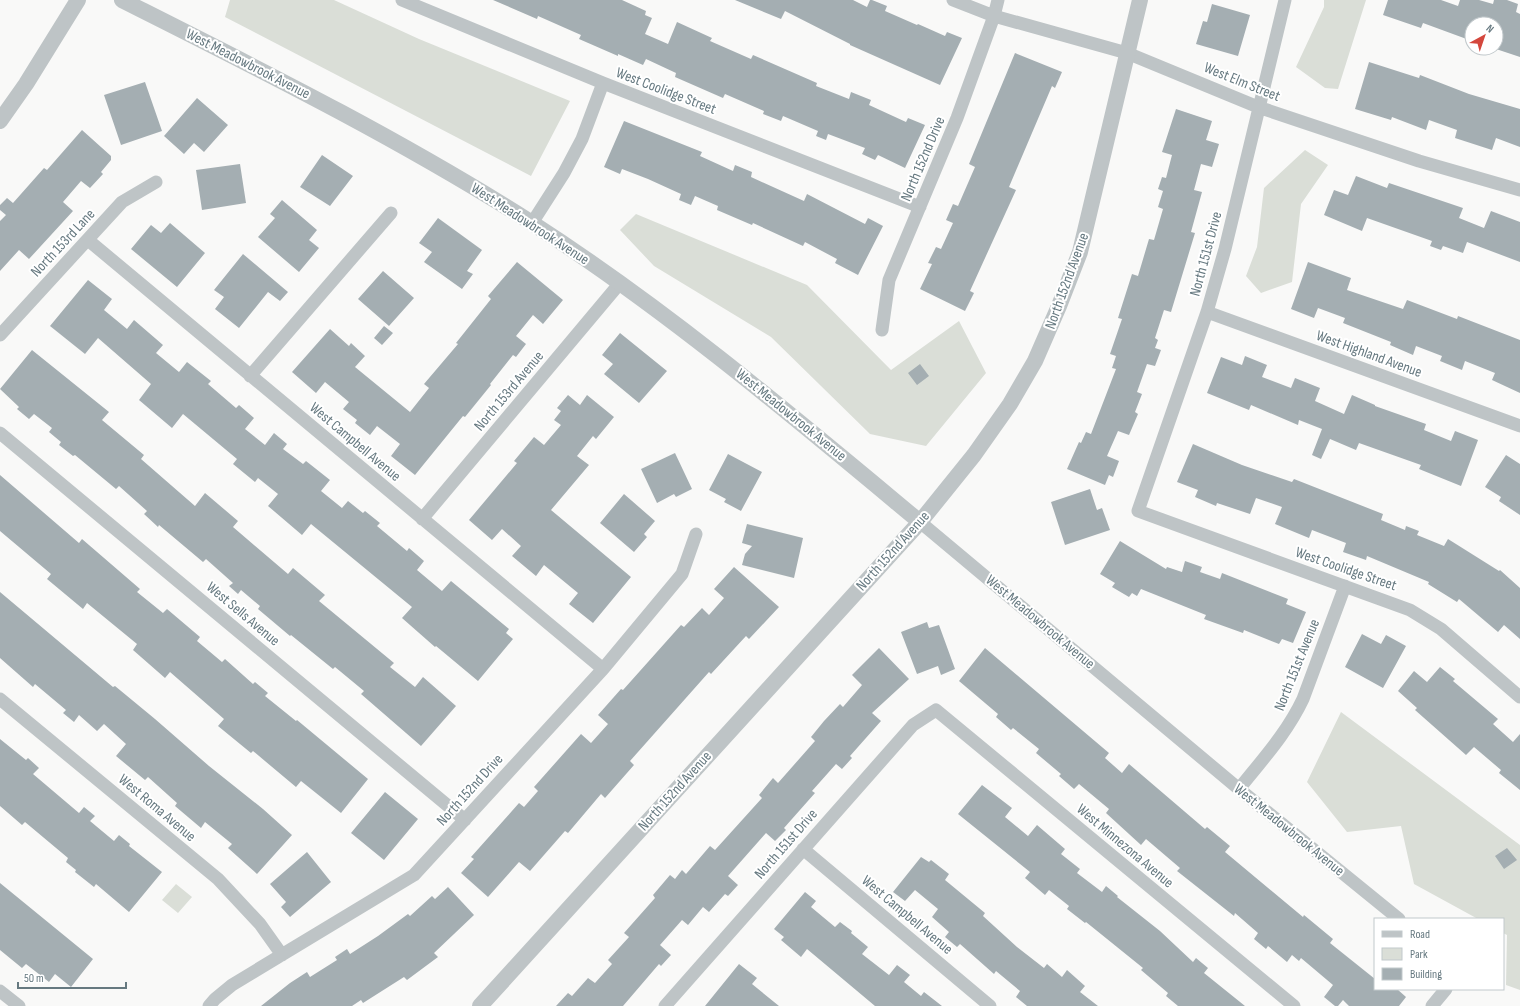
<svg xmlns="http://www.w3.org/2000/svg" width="1520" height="1006" viewBox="0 0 1520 1006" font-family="'Sofia Sans Condensed',sans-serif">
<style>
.green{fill:#daded7}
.building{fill:#a4aeb2}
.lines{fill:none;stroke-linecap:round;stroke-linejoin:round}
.minor{stroke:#bec4c6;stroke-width:13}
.tertiary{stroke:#bec4c6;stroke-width:16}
.labels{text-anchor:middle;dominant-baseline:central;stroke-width:4;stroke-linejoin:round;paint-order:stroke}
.street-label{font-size:15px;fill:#667980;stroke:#fff}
</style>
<rect width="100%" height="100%" fill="#f9f9f8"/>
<path class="green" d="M230 0H334L419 39 570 101 531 176 225 17Z
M1324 0H1366L1338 89 1325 88 1296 67 1324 7Z
M1305 150 1328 165 1301 204 1292 282 1261 293 1246 276 1257 247 1264 188Z
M636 214 807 285 891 370 959 321 986 373 926 446 870 434 771 337 654 266 620 230Z
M1341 712 1520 845V990L1506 985 1507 935 1503 933V919H1478L1414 884 1401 826 1347 832 1307 782Z
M176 884 192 897 178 913 162 900Z"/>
<path class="building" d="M493 0H622L646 11 645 15 652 18 645 34 668 44 677 22 712 38 710 41 751 59 753 55 817 83 816 86 849 99 851 92 871 100 869 105 906 122 908 118 925 125 905 168 878 155 875 160 862 154 865 148 828 134 826 140 816 136 818 131 783 116 781 121 763 114 764 111 725 94 723 98 675 77 676 73 646 59 643 65 618 54V56L579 39 581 35 538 16 537 19Z
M735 0H853L867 7 870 0H872L887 6 885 11 917 25 918 24 945 36 947 32 962 38 940 85 850 45V44L785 11 781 19Z
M1388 0H1441L1458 6 1460 0H1479L1493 4 1494 0H1507L1518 4 1516 12 1520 14V57L1496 49V24H1472V41L1423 23 1421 28 1383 15Z
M1212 4 1250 15 1238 56 1196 44 1203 21 1207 22Z
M1015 53 1062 72 1055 88 1052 86 1009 187 1016 190 970 291 974 293 965 311 920 289 932 264 928 263 936 247 941 249 953 223 946 220 953 204 958 206 975 167 969 164Z
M1369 62 1419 78 1420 75 1469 94 1520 109V147L1496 138 1492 150 1455 138 1457 130 1429 120 1426 130 1392 117 1391 120 1355 109Z
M145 82 162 131 121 145 104 95Z
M197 98 228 125 204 152 194 143 184 154 164 136Z
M1176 109 1212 121 1206 140 1219 144 1212 167 1201 164 1194 190 1202 192 1191 232 1195 233 1171 312 1164 310 1155 338 1158 340 1155 348 1161 350 1155 366 1147 364 1137 392 1142 394 1135 412 1138 414 1129 435 1118 431 1107 456 1119 461 1113 477 1109 475 1105 485 1067 469 1079 442 1081 443 1086 432 1091 434 1116 369 1112 368 1116 356 1110 354 1122 319 1118 318 1132 274 1138 276 1149 239 1154 240 1163 209 1158 207 1163 191 1158 189 1162 177 1166 178 1172 155 1162 152Z
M624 121 702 152 700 156 733 171 735 165 752 172 751 177 804 201 807 194 865 224 868 218 883 226 858 275 835 263 837 259 805 242 803 246 753 223 752 225 717 210 718 206 695 196 691 205 679 200 681 194 648 179 622 169 620 174 604 167Z
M82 130 111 156V160L101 172 103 174 90 188 81 181 63 202 73 211 29 259 19 250 0 271V221L6 215 0 210V205L7 198 13 203 44 168 47 170Z
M322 155 353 176 330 206 300 187Z
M240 164 246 203 202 210 196 170Z
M1356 176 1387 188 1389 183 1463 208 1459 218 1484 228 1491 211 1520 222V262L1467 242 1463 253 1443 246 1441 250 1430 246 1432 241 1367 218 1362 231 1324 215 1334 190 1348 195Z
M282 200 317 230 309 240 319 248 299 272 258 237 275 218 270 214Z
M438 218 482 250 467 271 473 274 462 289 424 262 432 252 419 243Z
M170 223 205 253 177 287 131 249 151 225 161 233Z
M243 254 288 292 280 301 268 292 239 328 215 309 224 297 214 290Z
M517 262 563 300 543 324 533 315 516 336 526 344 516 357 513 355 490 384 491 385 465 417 463 416 415 475 391 456 400 444 377 426 370 435 355 423 357 420 343 409 349 402 325 382 316 393 292 372 330 329 349 346 351 343 365 356 355 367 410 412 429 388 424 384 458 344 456 343 491 299 488 296Z
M1308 262 1351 278 1347 290 1403 309 1407 300 1457 319 1458 316 1520 340V393L1492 380 1495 373 1465 361 1462 370 1440 361 1442 356 1416 346 1413 355 1390 345 1391 342 1343 323 1345 318 1318 308 1314 318 1291 309Z
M383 271 414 298 389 326 358 299Z
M88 280 112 299 104 310 127 329 134 320 163 345 156 353 179 372 187 362 211 381 208 384 236 408 239 405 254 418 245 429 265 445 274 433 287 444 283 449 303 464 306 461 330 480 321 491 342 508 348 501 363 513 365 511 380 523 377 526 407 551 409 548 424 561 417 570 442 591 451 581 509 629 506 633 513 639 478 681 436 646 435 647 402 618 412 607 311 524 302 535 268 506 278 494 258 478 255 482 233 464 237 459 183 414 172 428 139 400 151 384 98 338 85 354 50 326Z
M384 326 393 333 382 345 374 338Z
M620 333 667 371 639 403 604 374 613 364 602 355Z
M32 350 109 412 102 420 144 455 141 459 195 506 205 493 238 521 233 527 288 574 293 568 325 595 319 601 394 663 390 667 415 687 423 677 456 706 421 746 361 694 364 691 335 667 333 669 291 635 290 636 258 609 260 606 241 590 238 594 229 586 233 583 206 559 203 562 159 525 158 527 144 514 147 511 119 486 116 489 75 455 73 456 59 445 61 442 49 432 52 428 34 414 29 419 17 409 19 407 0 389Z
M1245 356 1267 365 1262 377 1291 388 1295 378 1320 388 1315 401 1344 414 1352 395 1375 405V406L1426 424 1424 430 1451 441 1455 431 1478 440 1461 486 1419 469 1421 465 1359 443 1356 450 1330 439 1321 459 1312 455 1322 429 1299 420 1298 425 1251 405 1249 410 1207 393 1221 357 1242 365Z
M920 364 929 376 917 385 908 373Z
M568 395 580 405 587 395 614 417 596 439 593 436 577 456 589 465 551 510 631 577 593 623 569 604 578 593 544 565 536 576 512 556 521 546 502 529 492 540 469 520 517 463 514 461 534 437 544 445 561 425 554 420 561 411 557 408Z
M1193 444 1242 465 1292 482 1294 479 1383 514 1381 520 1405 530 1406 526 1419 531 1417 535 1444 546 1448 539 1499 571 1500 570 1520 588V639L1504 625 1498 632 1459 599 1457 602 1428 584 1429 582 1367 556 1366 560 1343 552 1346 543 1312 530 1309 538 1275 524 1282 507 1256 498 1250 514 1217 503 1216 506 1195 497 1198 490 1177 482Z
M675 453 692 489 676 497 674 494 657 503 641 469Z
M728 454 762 472 741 511 724 502 726 499 709 490Z
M1506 455 1520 464V515L1499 501 1501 497 1485 487Z
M0 475 79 543 82 539 140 589 137 592 163 613 167 609 200 637 197 641 222 662 225 659 253 684 255 682 268 693 265 696 296 721 297 720 368 779 341 813 301 781 296 787 253 751 251 753 218 726 224 719 170 672 165 678 133 650 137 644 87 603 83 609 47 579 51 574 0 531Z
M1090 489 1097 510 1102 508 1110 530 1065 545 1051 502Z
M624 494 655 521 644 534 647 537 634 552 600 523Z
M747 524 803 538 794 578 742 565 745 554 752 546 742 543Z
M1120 541 1166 569 1167 567 1182 572 1185 561 1202 567 1200 572 1220 579 1222 573 1288 599 1286 604 1306 612 1293 643 1282 639 1279 644 1244 630 1243 633 1204 619 1206 615 1141 589 1137 596 1132 593 1129 597 1112 587 1115 583 1100 574Z
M734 567 779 607 749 639 746 636 711 674 709 672 630 761 634 765 605 798 601 794 568 833 565 831 530 871 519 862 488 897 461 873 474 859 471 857 519 803 524 807 538 791 534 787 581 734 591 743 608 724 598 715 621 689 623 690 681 625 684 627 702 608 709 615 724 598 714 589Z
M0 592 113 687 115 686 155 719 209 766 263 809 292 835 257 874 228 848 232 844 205 822 201 828 175 806 177 803 148 777 145 780 116 756 126 744 104 724 97 731 79 715 74 722 63 713 66 710 35 684 33 687 0 658Z
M927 622 929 628 939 625 955 669 941 675 938 666 917 674 901 632Z
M1362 634 1381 644 1386 635 1406 646 1383 688 1345 667Z
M879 648 909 679 872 713 881 721 850 756 852 758 842 769 836 764 812 791 815 793 784 828 786 830 775 841 766 833 728 876 738 885 728 896 725 894 709 912 703 907 688 925 682 920 660 945 671 955 661 966 659 964 623 1006H556L568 993 572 996 588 978 595 983 612 964 608 960 629 937 624 933 655 898 653 895 670 875 675 879 682 870 686 874 710 846 715 850 762 798 759 795 773 778 778 783 815 741 811 737 824 721 840 704 843 707 862 685 852 675Z
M985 648 1109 753 1105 758 1122 773 1129 764 1205 829 1207 827 1230 846 1225 852 1303 917 1304 915 1333 939 1330 943 1375 979V989H1397L1406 997 1399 1006H1349L1343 1000 1338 1006H1335L1324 997 1333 985 1301 958 1299 961 1292 955 1287 962 1268 946 1266 949 1254 939 1258 933 1235 913 1234 916 1177 871 1180 868 1146 839 1141 845 1106 813 1109 809 1079 784 1074 789 1059 776 1061 774 1036 753 1039 749 1013 728 1011 730 996 717 998 714 959 681Z
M1440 667 1455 679 1453 681 1498 719 1493 724 1513 742 1520 734V790L1499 773 1501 770 1474 747 1466 755 1415 710 1417 708 1398 691 1414 671 1427 682Z
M0 739 26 760 28 758 39 768 33 774 79 813 84 807 95 816 90 821 114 841 119 835 130 844 129 846 162 872 129 912 96 884 94 887 75 872 76 870 66 862 68 858 25 822 22 825 0 806Z
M982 785 1012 808 1005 817 1028 836 1037 825 1065 849 1061 854 1080 869 1077 873 1102 892 1106 886 1118 896 1117 897 1160 931 1193 962 1196 958 1208 968 1204 973 1245 1006H1178L1166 996 1168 993 1141 970 1143 968 1086 922 1085 923 1067 909 1069 906 1049 890 1045 895 1025 878 1030 872 958 814Z
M385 792 418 819 384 860 351 833Z
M1507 848 1517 860 1504 869 1495 856Z
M307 852 331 882 290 917 281 907 286 902 270 884Z
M921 857 929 862 931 860 949 874 945 880 985 913 983 916 1017 947 1044 968 1047 964 1062 977 1067 970 1085 986 1080 992 1098 1006H1027L1016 997 1020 991 996 971 994 974 960 944 957 947 945 937 949 932 932 917 938 909 915 890 905 901 893 892Z
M0 883 93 959 71 987 55 974 49 982 26 964 22 968 0 950Z
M448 887 474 915 434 953 438 957 407 980 404 977 363 1003 361 1000 352 1006H261L290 983 307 972 310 977 337 960 335 957 347 949 350 954 378 936 408 914 410 916 432 896 435 899Z
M805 892 816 901 811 907 835 927 840 922 852 931 851 933 868 947 862 954 889 975 897 965 910 975 904 982 921 996 924 992 942 1006H875L807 949 801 957 781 940 784 937 774 929Z
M739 964 757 978 752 984 779 1006H705Z"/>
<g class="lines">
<path class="minor" d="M402 0 603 83 920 207
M953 0 994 16 1127 53 1258 107 1419 161 1520 190
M1285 0 1225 249 1207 312 1138 511 1410 610 1441 629 1520 697
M532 223 564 173 582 139 603 83
M88 240 603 669
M1207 312 1520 426
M882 330 889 280 957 118 994 16 998 0
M0 335 122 202 156 182
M250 376 391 213
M0 433 465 820
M422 519 620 283
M920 522 1239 789 1399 919
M0 699 218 879 260 924 282 955
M1239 789C1262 760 1287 733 1303 699L1345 586
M803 849 990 1006
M0 991 19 1006
M209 1006 215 999 232 985 414 875 603 669 682 574 696 534
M665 1006 913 725 936 710 1294 1006
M1432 1006 1446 989"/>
<path class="tertiary" d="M122 0C261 70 400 139 532 223 670 312 795 418 920 522
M0 121 26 84 78 0
M480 1006 920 522 974 455 1010 404 1035 361 1059 306 1080 252 1140 0"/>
</g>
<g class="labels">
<g class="street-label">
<text transform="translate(248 64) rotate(27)">West Meadowbrook Avenue</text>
<text transform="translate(1242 82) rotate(22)">West Elm Street</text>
<text transform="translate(666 91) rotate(21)">West Coolidge Street</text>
<text transform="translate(923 159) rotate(-67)">North 152nd Drive</text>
<text transform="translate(530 224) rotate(33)">West Meadowbrook Avenue</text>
<text transform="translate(63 243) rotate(-47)">North 153rd Lane</text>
<text transform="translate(1206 254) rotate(-75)">North 151st Drive</text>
<text transform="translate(1067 281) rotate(-70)">North 152nd Avenue</text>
<text transform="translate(1369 354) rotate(20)">West Highland Avenue</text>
<text transform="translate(509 391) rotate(-50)">North 153rd Avenue</text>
<text transform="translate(791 415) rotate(39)">West Meadowbrook Avenue</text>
<text transform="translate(355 442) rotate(40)">West Campbell Avenue</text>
<text transform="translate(893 551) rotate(-48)">North 152nd Avenue</text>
<text transform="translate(1346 569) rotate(19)">West Coolidge Street</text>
<text transform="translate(243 614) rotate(40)">West Sells Avenue</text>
<text transform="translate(1040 622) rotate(40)">West Meadowbrook Avenue</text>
<text transform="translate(1297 665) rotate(-68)">North 151st Avenue</text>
<text transform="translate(470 790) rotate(-48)">North 152nd Drive</text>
<text transform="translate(675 791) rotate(-48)">North 152nd Avenue</text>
<text transform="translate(157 808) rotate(40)">West Roma Avenue</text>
<text transform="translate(1289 830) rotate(39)">West Meadowbrook Avenue</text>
<text transform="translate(786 844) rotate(-49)">North 151st Drive</text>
<text transform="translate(1125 846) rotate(40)">West Minnezona Avenue</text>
<text transform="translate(907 915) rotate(40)">West Campbell Avenue</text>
</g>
</g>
<rect x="1374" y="918" width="130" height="72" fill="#ffffff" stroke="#c2c9cc"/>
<rect x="1382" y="931" width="20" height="6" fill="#bec4c6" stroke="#c2c9cc"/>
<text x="1410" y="938" font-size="12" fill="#667980">Road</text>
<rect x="1382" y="948" width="20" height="12" fill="#daded7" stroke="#c2c9cc"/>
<text x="1410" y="958" font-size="12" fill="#667980">Park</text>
<rect x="1382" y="968" width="20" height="12" fill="#a4aeb2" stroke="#c2c9cc"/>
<text x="1410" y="978" font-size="12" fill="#667980">Building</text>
<g transform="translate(1484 36) rotate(40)"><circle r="19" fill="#ffffff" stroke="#c2c9cc"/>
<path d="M0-3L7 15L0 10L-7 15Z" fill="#d4473d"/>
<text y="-6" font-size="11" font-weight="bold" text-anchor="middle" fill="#667980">N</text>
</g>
<path d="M18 982v6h108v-6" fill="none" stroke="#667980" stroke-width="2"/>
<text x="24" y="982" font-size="12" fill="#667980" stroke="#ffffff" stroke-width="3" paint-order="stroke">50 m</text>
</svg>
